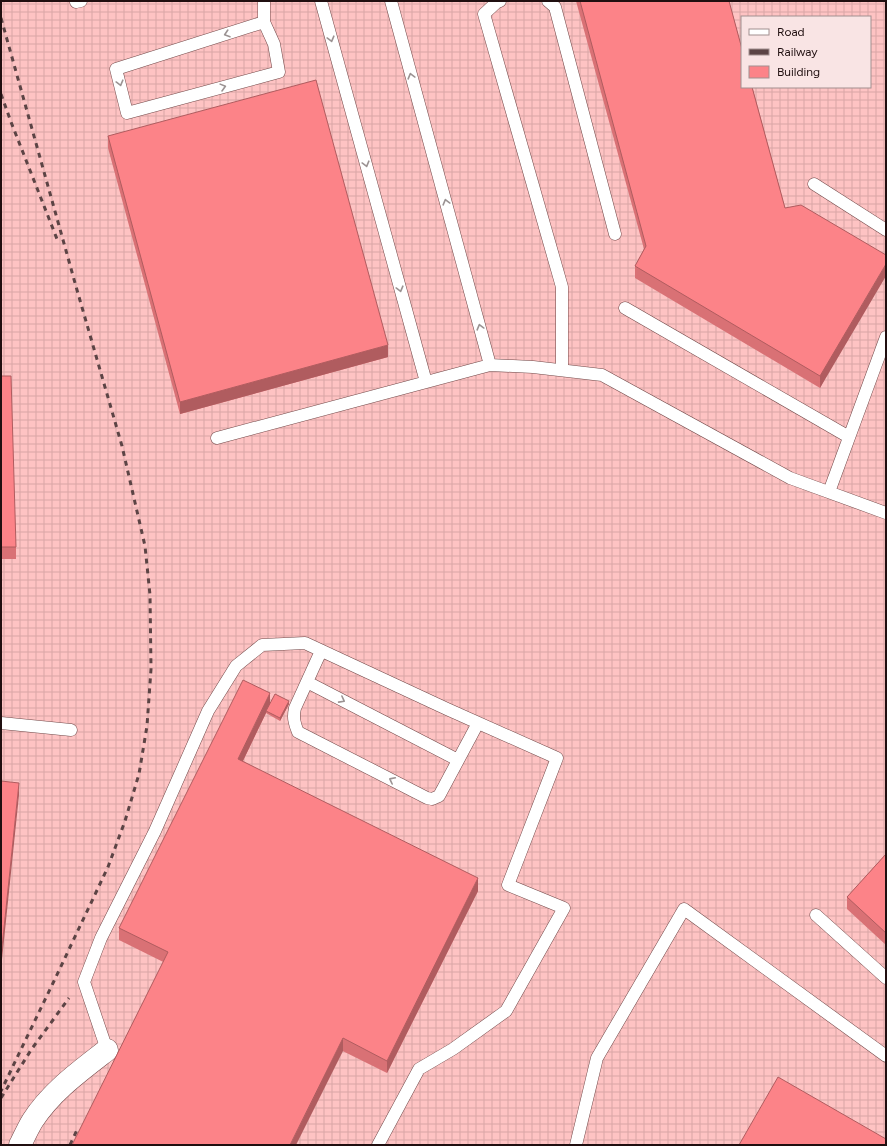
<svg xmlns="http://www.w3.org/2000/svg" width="887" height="1146" viewBox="0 0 887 1146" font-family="Figtree,sans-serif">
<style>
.industrial{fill:url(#industrial-grid);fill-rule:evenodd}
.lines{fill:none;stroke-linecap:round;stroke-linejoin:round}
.service-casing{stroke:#724949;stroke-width:13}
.minor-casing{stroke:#724949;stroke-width:23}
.service{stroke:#fff;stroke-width:12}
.minor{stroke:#fff;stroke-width:22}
.rail{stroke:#5c4445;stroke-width:3;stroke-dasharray:5 5;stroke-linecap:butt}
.wall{fill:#d97175}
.shaded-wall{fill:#b05c5f}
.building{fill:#fc8388;stroke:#b05c5f}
.oneway{stroke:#9b9393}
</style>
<defs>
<pattern id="industrial-grid" width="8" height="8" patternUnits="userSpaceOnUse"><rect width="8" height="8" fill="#fec3c3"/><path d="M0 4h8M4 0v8" fill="none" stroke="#d9a6a6"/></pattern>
</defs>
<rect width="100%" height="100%" fill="#fad1d1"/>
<path class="industrial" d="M1 1H886V1145H1ZM742 17H870V87H742Z"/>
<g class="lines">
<defs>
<path id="service" d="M321 1 426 382
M391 1 490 365
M500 1 497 2 484 14 562 287V370
M548 1 555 7 615 234
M76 2 81 1
M264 22 116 69 127 113 279 72 274 44 264 22V1
M814 184 886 230
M625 308 849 437
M217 438 490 365 533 367 602 375 790 478 886 513
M829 492 886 337
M321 651 295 708C293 717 294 723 298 732L427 798 432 799 439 796 478 723
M307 682 458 760
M1 723 71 730
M816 915 886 978
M107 1050 84 982 101 938 155 831 208 711 236 666 262 645 305 643 447 709 557 758 508 885 564 908 506 1011 453 1049 419 1069 378 1145
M576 1145 597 1058 684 909 886 1056"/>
<path id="minor" d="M20 1145C24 1137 28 1128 33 1120 52 1091 80 1071 107 1050"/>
</defs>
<use href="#service" class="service-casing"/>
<use href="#minor" class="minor-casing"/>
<use href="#service" class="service"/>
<use href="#minor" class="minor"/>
<path class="rail" d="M1 18 77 290 122 446 145 546 150 595 151 669 147 726 139 774 125 821 108 867 54 981 1 1091
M1 94 11 122 57 239
M1 1098 31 1050 69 998
M70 1145 77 1130"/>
</g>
<path class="wall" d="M576 1H729L785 208 886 255 820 388 635 278V266L644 249Z
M108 136 388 357 180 414 108 148Z
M1 376 16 547V559H1Z
M270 704H289L280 721 266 713 243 761 478 891 387 1073 119 940V928Z
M886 854V945L847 909V897Z"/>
<path class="shaded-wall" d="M886 264V276L820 388V376Z
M388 345V357L180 414V402Z
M270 693V706L266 711V713L238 771V759Z
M289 701V704L280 721V718Z
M19 783V795L1 969V957Z
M478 878V891L387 1073V1061Z
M343 1038V1051L296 1145H290Z"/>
<path class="building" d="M580 1H729L742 49V87H752L785 208 801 205 886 255V264L820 376 635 266 646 246Z
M316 80 388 345 180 402 108 136Z
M1 376H11L16 547H1Z
M243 680 270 693 238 759 478 878 387 1061 343 1038 290 1145H72L168 952 119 928Z
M275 694 289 701 280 718 266 711Z
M1 781 19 783 1 957Z
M886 854V933L847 897Z
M778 1077 886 1139V1145H739Z"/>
<defs><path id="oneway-chevron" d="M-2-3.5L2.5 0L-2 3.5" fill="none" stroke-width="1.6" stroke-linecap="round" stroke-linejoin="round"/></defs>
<g class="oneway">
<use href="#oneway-chevron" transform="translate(227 34) rotate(162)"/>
<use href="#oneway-chevron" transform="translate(331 39) rotate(75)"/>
<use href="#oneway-chevron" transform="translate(411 76) rotate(-105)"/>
<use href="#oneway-chevron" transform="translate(120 83) rotate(75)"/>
<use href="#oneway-chevron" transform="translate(223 87) rotate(-15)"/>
<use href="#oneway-chevron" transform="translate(366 164) rotate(75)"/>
<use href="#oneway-chevron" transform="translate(446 202) rotate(-105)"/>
<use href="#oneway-chevron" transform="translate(400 289) rotate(75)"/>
<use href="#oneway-chevron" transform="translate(480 327) rotate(-105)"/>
<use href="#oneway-chevron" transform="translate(342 700) rotate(28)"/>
<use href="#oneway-chevron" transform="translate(392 780) rotate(-153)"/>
</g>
<rect width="887" height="1146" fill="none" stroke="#200f10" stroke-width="4"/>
<rect x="741" y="16" width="130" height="72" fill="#f9e4e4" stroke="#a28f8f"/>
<rect x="749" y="29" width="20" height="6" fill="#ffffff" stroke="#a28f8f"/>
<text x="777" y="36" font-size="12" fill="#200f10">Road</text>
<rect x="749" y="49" width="20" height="6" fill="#5c4445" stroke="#a28f8f"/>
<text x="777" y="56" font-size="12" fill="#200f10">Railway</text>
<rect x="749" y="66" width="20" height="12" fill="#fc8388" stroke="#a28f8f"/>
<text x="777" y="76" font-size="12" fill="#200f10">Building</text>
</svg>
